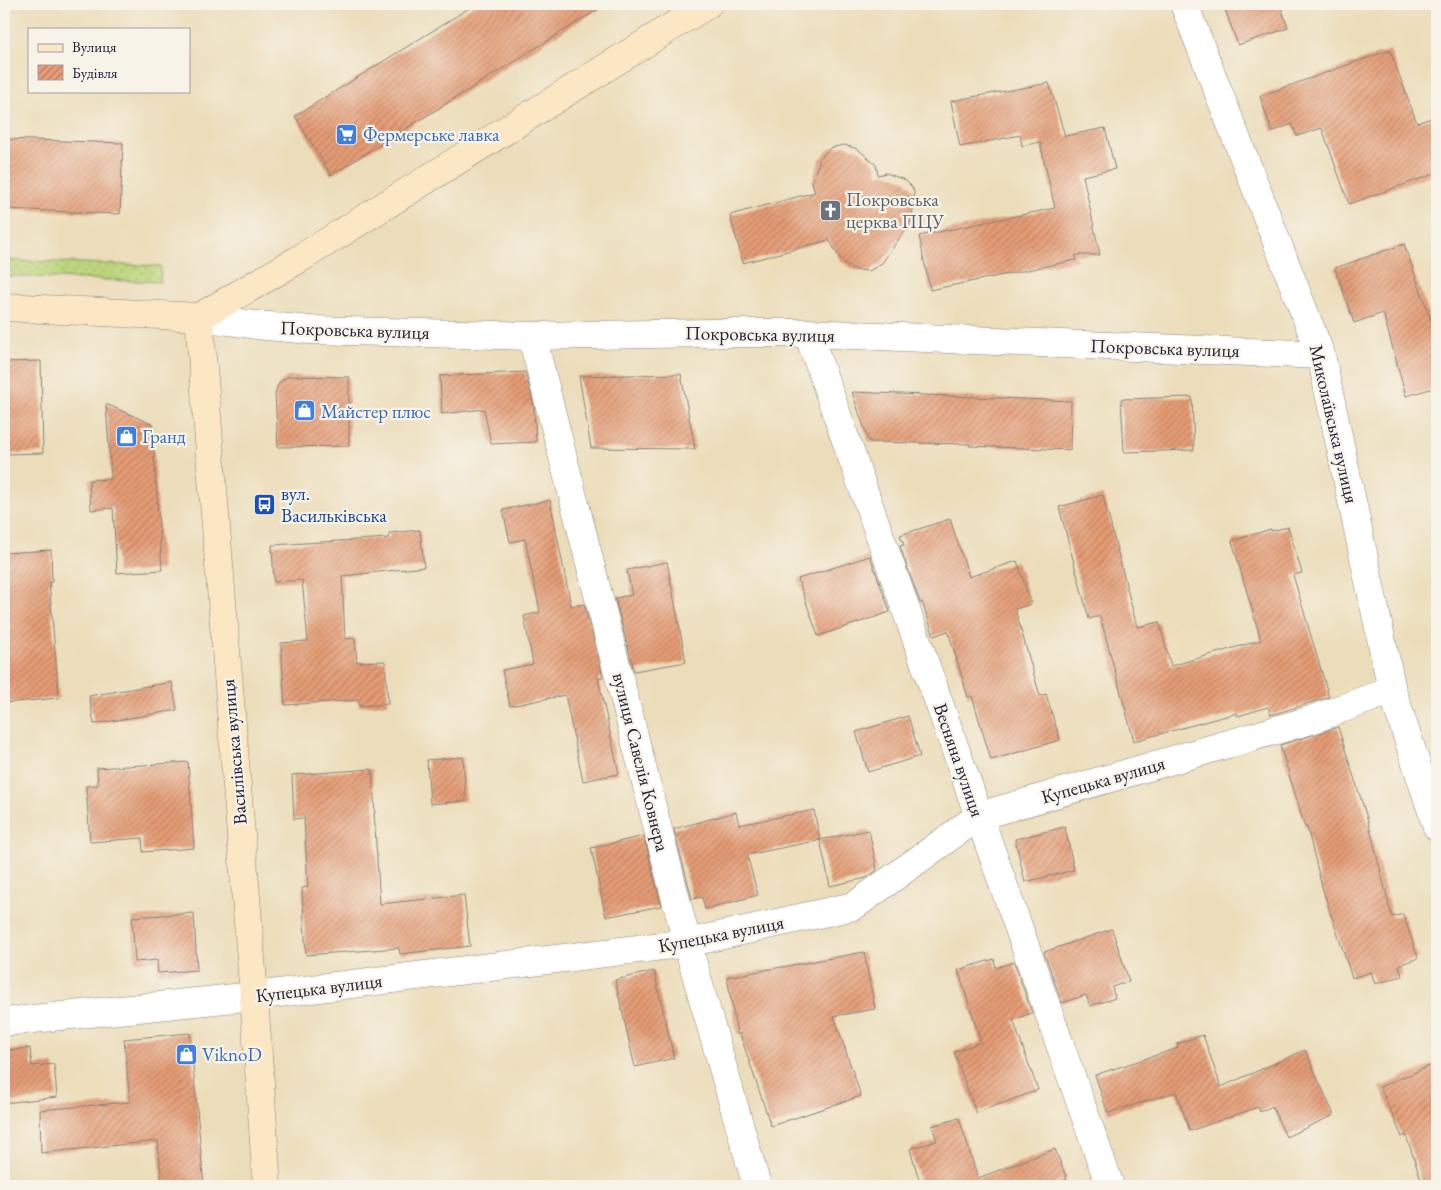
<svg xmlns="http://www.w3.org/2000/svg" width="1441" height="1190" viewBox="0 0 1441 1190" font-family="'EB Garamond',serif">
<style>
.grass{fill:url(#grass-dots);stroke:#6f7c5b}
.building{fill:url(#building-hatch)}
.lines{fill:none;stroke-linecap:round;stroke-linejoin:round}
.street-casing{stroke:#87807a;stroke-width:29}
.secondary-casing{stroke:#87807a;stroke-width:29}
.street{stroke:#fff;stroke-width:28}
.secondary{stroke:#fbe7c3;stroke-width:28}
.labels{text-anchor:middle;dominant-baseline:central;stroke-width:4.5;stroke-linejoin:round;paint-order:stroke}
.shop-label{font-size:19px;fill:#366cbe;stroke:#f7f3e8;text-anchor:start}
.worship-label{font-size:19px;fill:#5b616d;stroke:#f7f3e8;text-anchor:start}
.street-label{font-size:19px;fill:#22223b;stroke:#f7f3e8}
.transit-label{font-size:19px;fill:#164399;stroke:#f7f3e8;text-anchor:start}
</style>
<defs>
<pattern id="grass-dots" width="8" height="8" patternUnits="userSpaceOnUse" patternTransform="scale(1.25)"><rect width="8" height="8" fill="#bcd67b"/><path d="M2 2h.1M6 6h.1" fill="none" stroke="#a1b76b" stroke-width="1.8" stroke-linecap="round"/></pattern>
<pattern id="building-hatch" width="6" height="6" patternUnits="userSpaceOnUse" patternTransform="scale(1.25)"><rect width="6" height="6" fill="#e59c75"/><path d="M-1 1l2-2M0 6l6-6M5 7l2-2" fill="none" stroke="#b97f61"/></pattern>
</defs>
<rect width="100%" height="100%" fill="#f7f3e8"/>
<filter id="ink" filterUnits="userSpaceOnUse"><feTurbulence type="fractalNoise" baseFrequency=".02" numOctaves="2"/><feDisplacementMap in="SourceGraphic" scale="10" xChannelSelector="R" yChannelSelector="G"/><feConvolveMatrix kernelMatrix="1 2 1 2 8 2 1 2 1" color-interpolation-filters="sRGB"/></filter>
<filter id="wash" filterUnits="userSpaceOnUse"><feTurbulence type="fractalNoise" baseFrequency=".0096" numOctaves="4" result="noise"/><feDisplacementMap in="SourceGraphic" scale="20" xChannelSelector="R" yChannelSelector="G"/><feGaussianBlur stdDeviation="1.12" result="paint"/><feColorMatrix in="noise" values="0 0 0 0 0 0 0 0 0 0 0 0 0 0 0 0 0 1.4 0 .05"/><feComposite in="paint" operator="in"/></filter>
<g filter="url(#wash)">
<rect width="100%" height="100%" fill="#ecddba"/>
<path class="grass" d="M4 260 161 266 160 282 4 276Z"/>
<g id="blocks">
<path class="building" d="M476 4H607L331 175 295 116Z
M1223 4H1280L1288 28 1238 45Z
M1390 50 1417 123 1437 116V173L1349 204 1322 128 1297 136 1292 124 1272 132 1260 96Z
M1049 83 1065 136 1105 128 1115 169 1083 176 1100 255H1076V260L930 290 919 236 1055 208 1040 142 1022 146 1020 135 960 147 951 101Z
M4 139 123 143 120 214 4 209Z
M844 145 858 149 876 165 878 175 886 173 905 180 912 187 914 192 912 220 882 263 869 271 855 270 842 262 829 240 743 263 730 215 815 192 812 182 820 159 830 148Z
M1404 244 1437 337V387L1406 396 1383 313 1354 323 1335 268Z
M41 361 43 453 4 454V362Z
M525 372 534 406 536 442 491 444 484 409 442 414 440 376Z
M681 374 695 449 591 448 579 376Z
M293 376 349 377V446L278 447 275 394 277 387 281 381 287 377Z
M852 392 1071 401 1070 450 969 446 970 444 869 442Z
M1192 397 1194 450 1124 452 1121 399Z
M106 404 152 424 162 570 117 573 113 508 91 510 89 480 111 479Z
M1103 495 1137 627 1159 622 1171 666 1261 640 1232 541 1271 529V531L1288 527 1302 573 1293 575 1329 697 1271 715 1268 707 1238 716 1237 713 1134 741 1100 616 1089 619 1059 507Z
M550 500 571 606 584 604 603 677 598 678 619 774 583 781 565 695 510 706 502 670 533 664 524 616 540 612 525 539 510 542 503 510Z
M950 519 969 577 1017 561 1031 604 1015 609 1040 696 1046 694 1060 740 991 760 972 696 968 697 948 631 934 636 922 602 920 603 900 546 904 545 900 535Z
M420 530 424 567 342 576 345 639 355 638 357 662 385 661 388 704 359 706V700L285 705 281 643 308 641 302 580 274 582 272 545 389 538V533Z
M51 550 52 582H49L59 698 4 703V553Z
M870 556 890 612 818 636 798 579Z
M667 562 686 662 634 671 615 598 632 595 627 570Z
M172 682 177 710 94 724 89 696Z
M908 716 920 756 868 772 856 732Z
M1338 727 1368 821 1392 917 1403 914 1418 958 1399 965 1402 976 1375 984 1371 972 1352 978 1322 887 1307 827H1305L1280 745Z
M463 757 466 801 430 804 427 760Z
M188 762 194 848 143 852 142 838 90 842 86 786 98 785 97 768Z
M372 769 375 813H374L380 904 464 895 470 946 400 954 399 948 306 955 302 888 308 887 304 818 294 819 292 775Z
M814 810 820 840 747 855 758 895 705 909 702 897 692 899 674 829 736 812 739 825Z
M1065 827 1074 870 1025 882 1015 839Z
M869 830 877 870 866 878 830 886 820 840Z
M644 836 661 906 606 917 591 848Z
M194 913 197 970 158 973 157 960 135 962 132 917Z
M1112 929 1129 981 1112 987 1115 998 1090 1006 1086 995 1062 1003 1044 952Z
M864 952 875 1009 834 1016 861 1096 771 1126 740 1034H737L727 977Z
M994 959 996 968 1014 962 1032 1013 1013 1020 1038 1090 976 1113 954 1052 981 1042 958 970Z
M654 971 674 1058 635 1067 615 980Z
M190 1033 204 1186H162L158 1141 41 1153 40 1110 130 1102 124 1039Z
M1203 1035 1221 1087 1305 1050 1334 1115 1286 1137 1272 1106 1260 1112 1258 1107 1190 1131 1176 1092 1108 1113 1095 1075 1178 1048 1177 1044Z
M30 1048 32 1066 54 1064 57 1097 4 1103V1051Z
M1437 1063V1186H1423L1406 1135 1402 1137 1380 1087Z
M959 1118 978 1178 1055 1149 1067 1179 1048 1186H921L910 1149 937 1141 932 1126Z"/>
</g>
</g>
<g filter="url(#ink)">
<use href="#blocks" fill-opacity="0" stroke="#87807a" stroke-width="1"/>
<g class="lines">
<defs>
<path id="street" d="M1184 4 1321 355 1392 690 1437 827
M199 317 256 325 311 330 532 336 712 333H808L1321 355
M808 333 1110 1186
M532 336 687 943 757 1186
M4 1022 254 996 687 943 854 906 979 816 1311 720 1392 690"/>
<path id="secondary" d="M4 307 199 317 301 258 708 4
M199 317 254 996 267 1186"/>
</defs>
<use href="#street" class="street-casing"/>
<use href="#secondary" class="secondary-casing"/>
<use href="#street" class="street"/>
<use href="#secondary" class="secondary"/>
</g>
</g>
<defs>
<symbol id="supermarket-square" viewBox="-11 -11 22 22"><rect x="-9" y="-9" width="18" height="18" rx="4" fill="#3f7fe0" stroke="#f7f3e8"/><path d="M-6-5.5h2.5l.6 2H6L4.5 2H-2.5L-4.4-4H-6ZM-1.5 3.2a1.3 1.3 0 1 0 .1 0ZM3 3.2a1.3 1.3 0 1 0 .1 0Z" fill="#fff"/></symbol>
<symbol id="church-square" viewBox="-11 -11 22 22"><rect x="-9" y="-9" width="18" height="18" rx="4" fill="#6b7280" stroke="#f7f3e8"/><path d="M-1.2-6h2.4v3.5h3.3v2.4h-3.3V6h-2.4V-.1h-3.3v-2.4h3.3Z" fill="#fff"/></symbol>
<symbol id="shop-square" viewBox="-11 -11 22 22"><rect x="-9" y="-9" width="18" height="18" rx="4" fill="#3f7fe0" stroke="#f7f3e8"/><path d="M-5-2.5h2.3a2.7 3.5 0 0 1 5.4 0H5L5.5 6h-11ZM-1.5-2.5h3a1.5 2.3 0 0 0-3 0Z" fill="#fff"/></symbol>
<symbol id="bus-square" viewBox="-11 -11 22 22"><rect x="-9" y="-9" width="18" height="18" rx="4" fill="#1a4fb4" stroke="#f7f3e8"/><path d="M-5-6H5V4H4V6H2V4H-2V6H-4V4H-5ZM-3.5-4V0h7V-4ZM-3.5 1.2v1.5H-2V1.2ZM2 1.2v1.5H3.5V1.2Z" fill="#fff"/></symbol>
</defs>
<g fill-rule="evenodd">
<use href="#supermarket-square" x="334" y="122" width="25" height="25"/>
<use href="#church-square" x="818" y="198" width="25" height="25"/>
<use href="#shop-square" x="292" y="398" width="25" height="25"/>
<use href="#shop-square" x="114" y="424" width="25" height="25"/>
<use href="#bus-square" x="252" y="492" width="25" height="25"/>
<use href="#shop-square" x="174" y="1042" width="25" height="25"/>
</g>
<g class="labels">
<g class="shop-label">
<text x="363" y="134">Фермерське лавка</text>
<text x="321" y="411">Майстер плюс</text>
<text x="142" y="436">Гранд</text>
<text x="202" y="1054">ViknoD</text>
</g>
<g class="worship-label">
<text x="846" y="199">Покровська<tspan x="846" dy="22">церква ПЦУ</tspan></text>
</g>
<g class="street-label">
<text transform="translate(355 330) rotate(2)">Покровська вулиця</text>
<text transform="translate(760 334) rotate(1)">Покровська вулиця</text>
<text transform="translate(1165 348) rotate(2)">Покровська вулиця</text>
<text transform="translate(1334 424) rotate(77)">Миколаївська вулиця</text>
<text transform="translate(234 752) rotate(-95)">Василівська вулиця</text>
<text transform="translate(959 760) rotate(71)">Весняна вулиця</text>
<text transform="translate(641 762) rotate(76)">вулиця Савелія Ковнера</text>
<text transform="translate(1103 780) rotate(-16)">Купецька вулиця</text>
<text transform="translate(721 934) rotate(-11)">Купецька вулиця</text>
<text transform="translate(319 988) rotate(-7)">Купецька вулиця</text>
</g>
<g class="transit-label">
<text x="281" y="493">вул.<tspan x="281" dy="22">Васильківська</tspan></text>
</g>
</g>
<rect width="1441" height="1190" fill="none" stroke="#f7f3e8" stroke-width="20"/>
<rect x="28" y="28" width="162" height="65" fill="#f7f3e8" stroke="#a29fa3"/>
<rect x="38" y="44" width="25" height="8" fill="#fbe7c3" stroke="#a29fa3"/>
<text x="72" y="52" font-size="15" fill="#22223b">Вулиця</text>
<rect x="38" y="65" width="25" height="15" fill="url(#building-hatch)" stroke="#a29fa3"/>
<text x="72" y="78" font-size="15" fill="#22223b">Будівля</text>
</svg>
